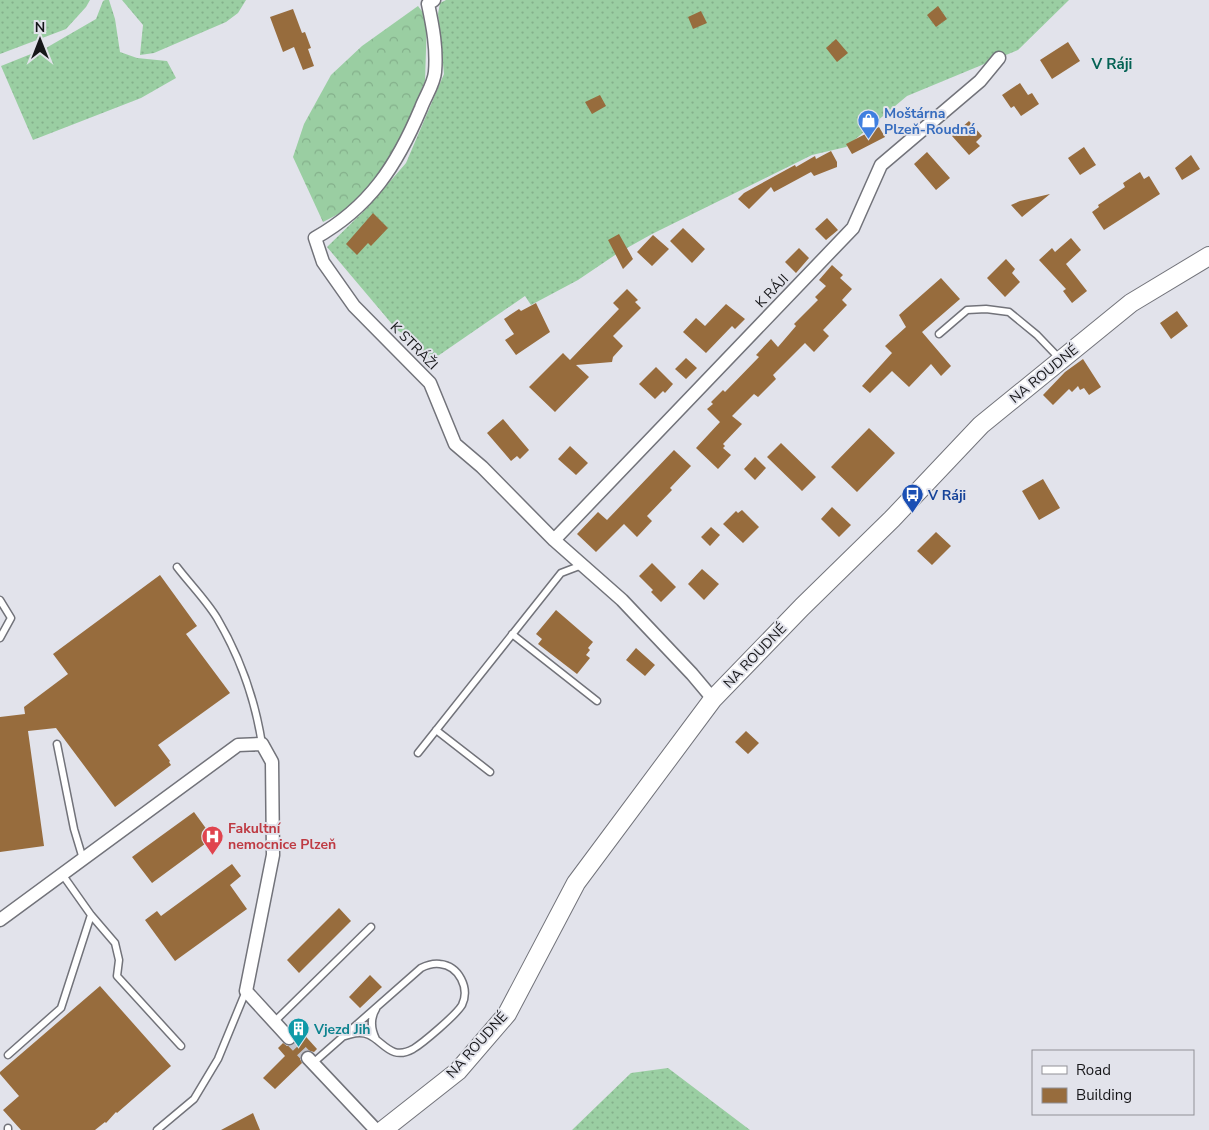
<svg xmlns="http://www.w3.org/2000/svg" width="1209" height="1130" viewBox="0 0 1209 1130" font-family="'Nunito Sans',sans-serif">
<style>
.grass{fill:url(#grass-dots)}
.forest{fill:url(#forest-crowns)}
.building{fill:#976c3d}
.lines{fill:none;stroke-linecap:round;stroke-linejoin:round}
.street-tunnel{stroke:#c4c4cc;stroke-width:12;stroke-dasharray:12 6;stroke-linecap:butt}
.lane-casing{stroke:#72737a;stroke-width:9}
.street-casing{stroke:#72737a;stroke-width:15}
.secondary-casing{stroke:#72737a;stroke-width:20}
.lane{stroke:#fff;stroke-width:6}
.street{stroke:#fff;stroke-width:12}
.secondary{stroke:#fff;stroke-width:18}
.labels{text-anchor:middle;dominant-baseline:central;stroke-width:4;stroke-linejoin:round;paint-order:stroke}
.shop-label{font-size:14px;font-weight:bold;fill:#366cbe;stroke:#e2e3eb;text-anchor:start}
.street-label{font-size:14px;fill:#17171a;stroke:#e2e3eb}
.transit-label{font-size:14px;font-weight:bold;fill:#164399;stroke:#e2e3eb;text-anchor:start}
.health-label{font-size:14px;font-weight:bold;fill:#be3a42;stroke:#e2e3eb;text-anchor:start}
.culture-label{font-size:14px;font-weight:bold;fill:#0d838f;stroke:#e2e3eb;text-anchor:start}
.neighbourhood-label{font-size:15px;font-weight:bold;fill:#046254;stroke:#e2e3eb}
</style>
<defs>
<pattern id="grass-dots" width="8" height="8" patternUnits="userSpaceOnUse" patternTransform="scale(1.25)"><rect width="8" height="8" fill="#9acea2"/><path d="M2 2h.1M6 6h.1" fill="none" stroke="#84b08b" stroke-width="1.8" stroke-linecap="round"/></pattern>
<pattern id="forest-crowns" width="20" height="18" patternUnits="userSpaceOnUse" patternTransform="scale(1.25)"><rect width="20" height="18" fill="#9acea2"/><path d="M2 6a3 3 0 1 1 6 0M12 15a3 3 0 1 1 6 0" fill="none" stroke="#84b08b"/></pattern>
</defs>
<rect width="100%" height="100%" fill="#e2e3eb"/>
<path class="grass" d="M0 0H90L86 7 66 29 0 54Z
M105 0H109L115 19 120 52 137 58 167 61 176 78 141 98 33 140 1 66 46 48 96 19 103 1Z
M122 0H246L238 13 226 22 154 53 140 55 143 25Z
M446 0H1069L1018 50 907 96 846 147 812 155 652 234 618 253 578 280 531 305 525 296 432 360 421 352 423 346 397 330 327 247 367 208 406 163 444 74 438 14 440 3Z
M668 1068 750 1130H572L631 1073Z"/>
<path class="forest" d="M418 6 427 18 425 81 394 155 350 208 323 222 293 157 304 124 331 75 362 46Z"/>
<path class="building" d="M938 6 947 19 936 27 927 15Z
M293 9 302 33 305 32 311 48 308 49 314 66 303 70 294 47 283 52 270 17Z
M701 11 707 23 693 29 688 17Z
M836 39 848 53 837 62 826 48Z
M1068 42 1080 61 1052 79 1040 60Z
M1020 83 1028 95 1032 93 1039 104 1021 116 1014 106 1011 108 1002 95Z
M600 95 606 106 592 114 585 102Z
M969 121 982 136 976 142 980 146 969 155 952 136Z
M879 127 885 137 852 154 846 144Z
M1084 147 1096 165 1080 175 1068 158Z
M831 151 837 162V167L814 176 811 172 774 192 771 187 749 209 738 199 744 193 795 165 796 167 815 156 816 159Z
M927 152 950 178 936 190 914 164Z
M1191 155 1200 169 1182 180 1175 168Z
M1140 172 1144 179 1149 176 1160 194 1104 230 1092 212 1099 207 1098 205 1125 187 1123 183Z
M1050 194 1022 217 1011 205 1020 201Z
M373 213 388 228 371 246 368 243 357 255 346 244Z
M827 218 838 230 826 240 815 229Z
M683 228 705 249 692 263 670 241Z
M619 234 633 259 623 269 608 240Z
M653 235 669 249 652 266 637 252Z
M1071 238 1081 250 1066 264 1087 291 1072 303 1063 291 1066 289 1039 260 1052 248 1055 252Z
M799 248 809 258 796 273 785 262Z
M1006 259 1015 269 1012 273 1020 282 1005 297 987 278Z
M832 265 843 275 840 278 852 289 842 300 847 305 823 330 829 336 814 352 805 343 773 375 776 379 758 397 754 394 732 416 742 424 723 444 725 446 723 448 731 455 718 469 696 448 720 422 707 409 713 404 711 402 723 390 725 392 759 357 756 355 771 339 778 347 796 326 794 324 818 300 815 297 826 286 819 280Z
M941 278 960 299 922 332 951 366 941 376 931 364 909 387 892 371 870 393 862 386 892 353 885 346 906 327 899 315Z
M627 289 638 300 635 302 641 308 613 336 623 346 613 357 612 362 576 365 589 377 555 412 529 387 563 353 570 360 619 309 613 303Z
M536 303 550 332 516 355 505 340 514 334 504 319 519 309 521 311Z
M726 304 745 319 735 329 732 326 706 353 683 332 696 318 705 326Z
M1177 311 1188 326 1171 339 1160 323Z
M686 358 697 368 686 379 675 369Z
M1083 359 1101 387 1089 395 1084 388 1080 390 1078 386 1072 392 1069 389 1053 405 1043 395 1065 372Z
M656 367 673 384 665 393 663 391 655 399 639 384Z
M503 419 529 450 520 459 517 456 511 461 487 433Z
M869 428 895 453 857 492 831 467Z
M781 443 816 477 802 491 767 457Z
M570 446 588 463 576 475 558 459Z
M674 450 691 466 670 488 672 490 647 516 652 521 637 537 624 524 596 552 577 534 598 512 607 520Z
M755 457 766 468 755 480 744 469Z
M1043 479 1060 508 1039 520 1022 491Z
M832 507 851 525 839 537 821 519Z
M742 510 759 527 743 543 723 524 736 511 738 513Z
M711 527 720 535 710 546 701 537Z
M936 532 951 546 932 565 917 551Z
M652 563 676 587 661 602 651 592 653 590 639 576Z
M702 569 719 584 704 600 688 584Z
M160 575 197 626 186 634 230 693 158 745 170 761 169 762 171 765 115 807 56 728 28 731 44 846 0 852V717L25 714 24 707 68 674 53 654Z
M556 610 593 642 588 648 590 650 586 655 590 658 577 674 538 644 542 639 536 634Z
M636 648 655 665 645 676 626 660Z
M746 731 759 743 748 754 735 742Z
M194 812 213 838 152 883 132 857Z
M232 864 241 876 230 885 247 909 175 961 145 920 157 911 161 916Z
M339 908 351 921 299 973 287 960Z
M370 975 382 987 360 1008 349 997Z
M100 986 171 1066 117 1113 116 1112 106 1123 105 1122 95 1130H21L3 1110 19 1096 0 1074V1072Z
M299 1029 317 1049 314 1052 307 1050 302 1052 300 1059 302 1063 275 1089 263 1078 285 1056 278 1048 283 1043 287 1046 294 1044 297 1040 295 1033Z
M253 1113 260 1130H221Z"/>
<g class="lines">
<path class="street-tunnel" d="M289 1038 308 1058"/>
<defs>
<path id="lane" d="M939 334 967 310 986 309 1009 312 1037 335 1060 359
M177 567C190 584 206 600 217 618 240 657 255 699 262 744
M0 600 11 618 0 638
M512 634 597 701
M436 730 490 772
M57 744 74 829 83 859
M418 753 561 573 582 565
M62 874 91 915 115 943 119 960 117 976 181 1046
M274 1022 371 927
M376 1039C371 1029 370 1019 376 1009
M8 1055 61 1008 91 915
M313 1063 421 968C427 965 433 963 440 964 459 966 470 988 462 1005 456 1015 423 1043 413 1049 391 1061 384 1042 369 1035 360 1031 351 1034 342 1037
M8 1128V1130
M157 1130 194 1099 218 1059 246 991"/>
<path id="street" d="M434 0 428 4C433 27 437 49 435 72 434 84 425 97 421 108 397 165 370 207 315 238L323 262 354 306 430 383 455 444 482 467 554 540 622 600 692 674 713 699
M554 540 853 228 881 165 980 81 999 58
M0 920 238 745 262 744 272 762 273 855 246 991 289 1038
M308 1058 376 1130"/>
<path id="secondary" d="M383 1130 458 1071 507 1014 576 883 713 699 802 607 892 519 981 425 1131 303 1209 256"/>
</defs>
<use href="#lane" class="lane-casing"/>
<use href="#street" class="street-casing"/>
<use href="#secondary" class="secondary-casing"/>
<use href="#lane" class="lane"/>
<use href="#street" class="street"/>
<use href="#secondary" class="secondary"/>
</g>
<defs>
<symbol id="shop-pin" viewBox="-11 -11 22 30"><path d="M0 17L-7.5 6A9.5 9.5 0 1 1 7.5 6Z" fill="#3f7fe0" stroke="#e2e3eb"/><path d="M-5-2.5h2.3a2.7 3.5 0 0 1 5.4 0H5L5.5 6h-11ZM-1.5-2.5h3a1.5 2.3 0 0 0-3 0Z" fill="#fff"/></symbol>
<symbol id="bus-pin" viewBox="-11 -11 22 30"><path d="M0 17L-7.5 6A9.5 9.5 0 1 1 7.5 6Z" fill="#1a4fb4" stroke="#e2e3eb"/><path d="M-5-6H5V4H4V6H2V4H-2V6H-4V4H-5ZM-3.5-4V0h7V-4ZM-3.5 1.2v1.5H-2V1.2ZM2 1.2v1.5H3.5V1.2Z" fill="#fff"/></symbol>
<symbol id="hospital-pin" viewBox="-11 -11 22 30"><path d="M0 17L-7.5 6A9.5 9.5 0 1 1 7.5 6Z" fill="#e0444e" stroke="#e2e3eb"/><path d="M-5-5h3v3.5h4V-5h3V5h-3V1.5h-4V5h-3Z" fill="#fff"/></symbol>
<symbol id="building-pin" viewBox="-11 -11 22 30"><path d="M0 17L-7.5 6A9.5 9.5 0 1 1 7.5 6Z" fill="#0f9aa8" stroke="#e2e3eb"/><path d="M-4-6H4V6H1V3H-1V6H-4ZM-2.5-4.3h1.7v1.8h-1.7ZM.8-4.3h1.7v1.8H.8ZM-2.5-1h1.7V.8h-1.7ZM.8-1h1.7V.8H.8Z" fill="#fff"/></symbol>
</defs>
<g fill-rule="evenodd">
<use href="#shop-pin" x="856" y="108" width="25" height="34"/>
<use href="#bus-pin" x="900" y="482" width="25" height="34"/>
<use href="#hospital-pin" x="200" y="824" width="25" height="34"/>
<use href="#building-pin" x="286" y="1016" width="25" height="34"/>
</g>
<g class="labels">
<g class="shop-label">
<text x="884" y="113">Moštárna<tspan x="884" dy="16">Plzeň-Roudná</tspan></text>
</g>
<g class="street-label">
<text transform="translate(772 291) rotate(-46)">K RÁJI</text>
<text transform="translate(414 346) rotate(45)">K STRÁŽI</text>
<text transform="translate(1044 374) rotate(-39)">NA ROUDNÉ</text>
<text transform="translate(755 656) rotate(-46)">NA ROUDNÉ</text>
<text transform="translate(477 1045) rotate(-48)">NA ROUDNÉ</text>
</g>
<g class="transit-label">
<text x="928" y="495">V Ráji</text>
</g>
<g class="health-label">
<text x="228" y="828">Fakultní<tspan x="228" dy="16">nemocnice Plzeň</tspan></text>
</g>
<g class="culture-label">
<text x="314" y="1029">Vjezd Jih</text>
</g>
<g class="neighbourhood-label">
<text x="1112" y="64">V Ráji</text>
</g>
</g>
<rect x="1032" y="1050" width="162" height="65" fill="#e2e3eb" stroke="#919197"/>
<rect x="1042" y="1066" width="25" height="8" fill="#ffffff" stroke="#919197"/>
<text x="1076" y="1075" font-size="15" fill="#17171a">Road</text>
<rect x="1042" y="1088" width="25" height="15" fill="#976c3d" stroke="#919197"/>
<text x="1076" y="1100" font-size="15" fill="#17171a">Building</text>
<g transform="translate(40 40)" stroke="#e2e3eb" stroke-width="4" paint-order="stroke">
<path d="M0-4L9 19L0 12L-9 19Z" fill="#17171a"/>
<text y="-8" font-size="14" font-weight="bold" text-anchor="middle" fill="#17171a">N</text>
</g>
</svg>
